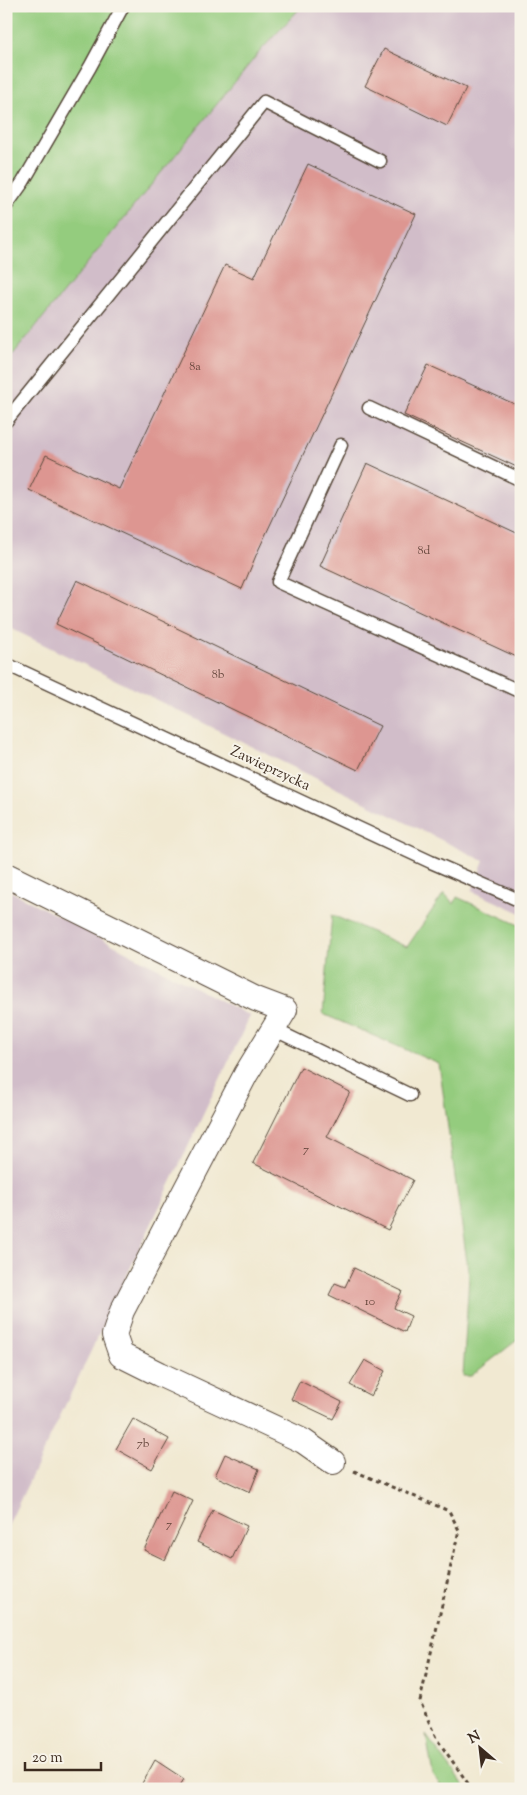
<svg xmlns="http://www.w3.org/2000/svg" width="527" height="1795" viewBox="0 0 527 1795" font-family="'Sorts Mill Goudy',serif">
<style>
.industrial{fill:#d1bdc9}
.green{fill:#94cc7e;stroke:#687b4e}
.building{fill:#dd9691}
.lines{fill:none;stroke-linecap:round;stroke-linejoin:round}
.lane-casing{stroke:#564739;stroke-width:15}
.street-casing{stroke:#564739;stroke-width:26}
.path{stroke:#564739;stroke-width:3;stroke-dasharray:4 4;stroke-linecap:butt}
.lane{stroke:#fff;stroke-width:12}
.street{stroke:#fff;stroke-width:24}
.labels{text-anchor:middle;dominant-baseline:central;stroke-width:4;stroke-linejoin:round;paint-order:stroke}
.number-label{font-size:12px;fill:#64453b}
.street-label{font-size:15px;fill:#3b2a1e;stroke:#f7f3e8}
</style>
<rect width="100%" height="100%" fill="#f7f3e8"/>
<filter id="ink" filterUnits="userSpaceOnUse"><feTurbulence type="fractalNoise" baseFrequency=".02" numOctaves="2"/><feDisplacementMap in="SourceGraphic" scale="10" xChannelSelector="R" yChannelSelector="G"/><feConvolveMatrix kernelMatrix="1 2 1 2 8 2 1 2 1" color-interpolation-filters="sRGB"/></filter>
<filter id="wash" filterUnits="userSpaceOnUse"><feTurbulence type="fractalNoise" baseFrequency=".0096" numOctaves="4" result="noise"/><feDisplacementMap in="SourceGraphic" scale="20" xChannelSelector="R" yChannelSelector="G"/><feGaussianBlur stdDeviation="1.12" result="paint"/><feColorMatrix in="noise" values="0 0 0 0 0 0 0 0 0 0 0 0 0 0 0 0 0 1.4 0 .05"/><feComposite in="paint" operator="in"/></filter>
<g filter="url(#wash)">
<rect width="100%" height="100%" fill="#f1e9d2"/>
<path class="industrial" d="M302 6H521V913L472 891 484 861 6 626V363L261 50Z
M6 889 250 1016 6 1530Z"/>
<path class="green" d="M6 6H302L261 50 6 363Z
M444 893 454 904 457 897 521 926V1337L471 1376H463L469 1276 439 1064 323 1014 332 915 407 947Z
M426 1735 466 1789H443L433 1775Z"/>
<g id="blocks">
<path class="building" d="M384 49 466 88 447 126 365 86Z
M308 164 416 214 257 553 242 589 29 490 46 455 119 489 225 265 254 278Z
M428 365 521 407V469L404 415Z
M367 463 521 535V659L320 566Z
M77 580 380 726 358 770 56 624Z
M301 1067 350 1092 327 1137 413 1180 388 1230 253 1163Z
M354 1268 402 1291 394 1308 411 1316 405 1332 329 1295 335 1283 345 1287Z
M365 1360 385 1371 371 1396 350 1385Z
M300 1381 342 1402 333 1419 291 1399Z
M133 1419 169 1439 152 1469 116 1449Z
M225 1454 259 1469 250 1492 215 1476Z
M172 1491 193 1501 165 1560 144 1550Z
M213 1510 247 1526 232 1559 197 1542Z
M155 1760 184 1779 178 1789H143L140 1787Z"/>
</g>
</g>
<g filter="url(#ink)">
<use href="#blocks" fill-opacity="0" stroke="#564739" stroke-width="1"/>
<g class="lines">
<defs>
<path id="lane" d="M6 206 23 182 90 67 123 6
M369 408 521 480
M6 421 264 102 380 161
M341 445 278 582 521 692
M6 664 431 862 521 901
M273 1029 410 1095"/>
<path id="street" d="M6 875 256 999 285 1010 246 1074 122 1311 114 1335 121 1355 159 1374 303 1441 333 1462"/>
</defs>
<use href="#lane" class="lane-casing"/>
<use href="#street" class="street-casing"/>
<path class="path" d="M354 1471 449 1511 459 1530 420 1701 436 1738 472 1789"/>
<use href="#lane" class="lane"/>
<use href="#street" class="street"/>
</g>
</g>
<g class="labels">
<g class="number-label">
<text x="195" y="367">8a</text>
<text x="424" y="551">8d</text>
<text x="218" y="675">8b</text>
<text x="306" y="1150">7</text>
<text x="370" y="1302">10</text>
<text x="143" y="1444">7b</text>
<text x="169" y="1525">7</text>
</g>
<g class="street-label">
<text transform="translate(270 769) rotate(25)">Zawieprzycka</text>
</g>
</g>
<rect width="527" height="1795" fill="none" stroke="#f7f3e8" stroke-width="25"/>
<g transform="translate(480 1748) rotate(332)" stroke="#f7f3e8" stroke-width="4" paint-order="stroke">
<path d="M0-4L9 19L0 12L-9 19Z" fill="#3b2a1e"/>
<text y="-8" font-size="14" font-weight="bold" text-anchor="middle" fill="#3b2a1e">N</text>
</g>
<path d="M25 1762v8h76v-8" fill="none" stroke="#3b2a1e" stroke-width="2.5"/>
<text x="32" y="1762" font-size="15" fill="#3b2a1e" stroke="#f7f3e8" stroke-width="4" paint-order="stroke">20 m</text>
</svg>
